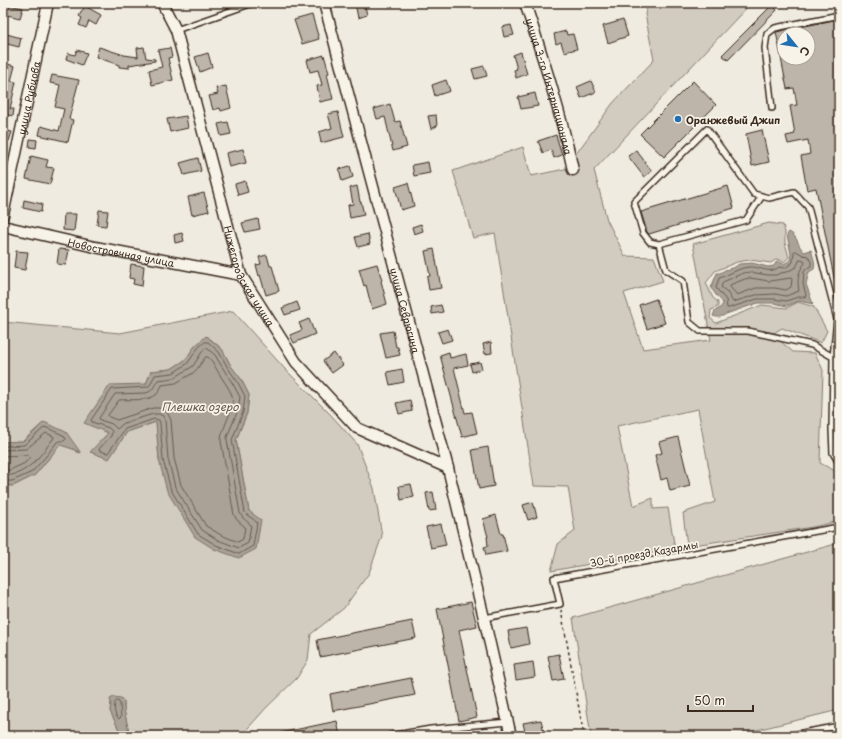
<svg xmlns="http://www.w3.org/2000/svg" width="842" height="739" viewBox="0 0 842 739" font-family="'Playpen Sans',sans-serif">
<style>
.green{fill:#d1cbc0;stroke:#867a6f;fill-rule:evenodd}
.water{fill:#aaa296;stroke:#7e7266}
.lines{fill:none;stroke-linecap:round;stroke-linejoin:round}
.shore{stroke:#675a4e;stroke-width:1}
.building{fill:#bdb5aa;stroke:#3b2a1e}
.lane-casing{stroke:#3b2a1e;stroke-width:8}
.street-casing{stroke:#3b2a1e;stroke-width:13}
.path{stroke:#3b2a1e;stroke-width:1.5;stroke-dasharray:3 3;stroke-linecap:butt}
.lane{stroke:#f7f3e8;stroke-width:5}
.street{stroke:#f7f3e8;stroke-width:10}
.poi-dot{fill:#1f6fb2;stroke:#f7f3e8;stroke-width:1.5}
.labels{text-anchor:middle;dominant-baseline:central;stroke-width:3.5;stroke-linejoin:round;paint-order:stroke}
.street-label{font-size:10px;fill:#3b2a1e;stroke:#f7f3e8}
.poi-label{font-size:10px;font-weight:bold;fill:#3b2a1e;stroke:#f7f3e8;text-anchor:start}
.water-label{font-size:11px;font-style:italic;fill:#625448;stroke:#f7f3e8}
</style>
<rect width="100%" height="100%" fill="#efebe0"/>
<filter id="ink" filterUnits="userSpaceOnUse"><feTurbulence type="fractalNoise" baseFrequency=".025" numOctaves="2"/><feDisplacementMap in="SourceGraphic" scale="8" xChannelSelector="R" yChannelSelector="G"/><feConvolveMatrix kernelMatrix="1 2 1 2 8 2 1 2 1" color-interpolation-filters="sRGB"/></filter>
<g filter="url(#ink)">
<path class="green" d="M648 3H751L594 170 607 220 625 256 654 257 663 281 624 293 643 349 711 340 693 244 769 223 783 225 785 232V243L789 257 784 262 777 259 771 263 750 260 737 262 715 271 706 283 713 298 718 302V307L711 310 710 318 716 323 762 305 787 308 798 302 814 307 827 331 821 343 782 328 772 334 793 352 815 353 823 370 820 463 839 473V521L813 527 687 546 683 513 715 502 698 409 617 426 633 506 653 498V509L668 508 675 549 551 571 558 544 575 531 568 487 534 486 495 233 473 238 453 171 523 147 531 176 565 169 613 103 654 60 645 14Z
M233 311 284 368 331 415 357 444 374 488 382 536 369 573 344 608 311 634 308 660 297 678 266 708 241 736H130L124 710V702L111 703 110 711 122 736H3V485L13 486 35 475 50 457 60 444 73 449 79 453 44 422 23 441 6 442 3 440V322L120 333ZM207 336 222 349 231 366 241 379 249 395 247 413 236 440 249 511 159 460 156 422 127 432 109 458 91 452 109 433 146 384 151 371 171 369 185 360 195 346Z
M839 543V710L732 736H591L573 618Z"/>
<path class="water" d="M789 232C798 236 797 245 804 252L811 250C813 257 816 263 814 269L809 272 806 284 813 304 799 301 787 306 774 303H758L726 314C722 317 718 318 713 316L715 311 720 308 723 304C722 300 719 299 716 295 714 293 713 290 711 288L717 273H720L725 270 735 267 739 264 752 263 768 267 774 266 777 261 784 264 790 260 791 254 787 235Z
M206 336 222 349 231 366 241 379 249 395 247 413 236 440 249 511 261 520 256 549 239 558 214 549 195 537 167 491 159 460 156 422 127 432 109 459 90 452 108 433 84 423 110 385 146 384 151 371 171 369 185 360 195 346Z
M44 422 66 432 81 453 73 449 60 445 35 475 13 486 3 485V440L6 442 23 441 34 432Z
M114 697 121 698 124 702V710L130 736H122L110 711 111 703 110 699Z"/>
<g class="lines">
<path class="shore" d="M796 251 803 255 808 256 811 262V266L806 269 804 272 803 284 806 295 805 297H798L786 301 774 299H757L729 308H727L726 300 716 288 719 278C729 275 738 268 749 267 759 266 770 275 779 267L785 268 793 262 794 252Z
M800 260 804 261 805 263C798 271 797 280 799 291L786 296 775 294 756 295 733 302 727 292 721 287 723 282 743 273 750 272 768 275H776L781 273 787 272 796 267Z
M750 278 769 281 791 278 792 279 791 287 786 290 775 288H756L737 295 730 287V285L732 284 745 279Z
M205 342H208L219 352 228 368 237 381 245 396 243 412 232 440 245 513C248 517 254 518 257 523L253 546 239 554 216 545 198 534 171 490 163 460 160 423 159 420 154 419 125 429 108 453H107L100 451 99 449 111 436 112 431 109 428 92 422 91 420 112 389 148 387 150 385 155 375 173 373 187 364 198 348Z
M206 348 208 349 215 355 224 370 233 384 240 397 238 410 227 437V440L240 513 243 518 251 525 248 543 239 548 218 540 202 530 175 487 168 459 165 420 163 416 159 414H153L124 423 117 429 112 424 100 420 99 418 115 394 146 393C154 391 154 385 158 380L174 378 190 368 193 366 202 352Z
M206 357H208C213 361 216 369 220 375 234 397 237 397 226 423 224 429 221 434 221 441L234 515 237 520 245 527 243 539 238 542 221 535 206 526 181 485 174 458 171 420 167 412 160 408H153L117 420 109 417 108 415 119 400C129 399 149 402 157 394 159 391 161 388 162 385L176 383 193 373 197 369Z
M3 444 6 446 24 445 45 427 63 435 66 439 64 441H60L57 442 47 455 32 472 12 481H3
M3 450 26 449 46 433 53 436 54 437 53 439C40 456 27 476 3 476
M3 456 28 455 30 457 25 463 10 470H3
M117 701 119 702C121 705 120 713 121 717L119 719C114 715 114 709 115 703Z"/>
</g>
<path class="building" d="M355 3H363L365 7V6L367 15 358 18Z
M9 5 23 8 20 18 7 15Z
M772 5 777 10 728 60 722 55Z
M85 6 101 15 96 25 89 21 86 28 79 25 82 18 79 16Z
M312 15 319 39 302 44 294 20Z
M839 19V287H836L816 188 807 190 801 156 810 154 808 140 788 144 786 136 795 134 790 106 797 105 794 88 787 89 781 58H808V34H784V55L781 56 776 32Z
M623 20 628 36 608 43 603 26Z
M511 25 514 35 504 37 502 27Z
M566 31 567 35 573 34 577 49 564 52 561 42 556 44 554 34Z
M3 33 21 38 19 47 3 43Z
M99 47 124 55 138 57 137 48 144 47 146 58 155 59V61L129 65V68L119 67V65L96 57Z
M170 48 172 57 168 58 173 80 152 85 149 70 162 67 158 50Z
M77 50 87 53 82 65 66 59 68 53 75 55Z
M521 52 527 74 516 78 514 70 517 69 513 55Z
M208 53 212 67 200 72 195 57Z
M324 55 329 73 327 74 333 99 320 102 317 86 322 85 318 70 310 72 307 60Z
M3 63 15 66 11 81 16 82 10 109H14L13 116 3 114V82L5 74 3 73Z
M484 66 487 76 475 79 472 69Z
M52 75 79 80 69 119 73 120 68 142 39 135 41 126 59 131 64 109 55 107 60 85 50 83Z
M446 80 450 91 435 96 432 85Z
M591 81 596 92 581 98 577 87Z
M693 81 716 105 664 157 640 134Z
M226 86 231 108 221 111 220 108 213 110 209 96 218 94 216 88Z
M535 93 538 106 521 109 518 97Z
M390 104 395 122 400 121 407 147 393 151 385 117 377 119 374 109Z
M338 112 344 137 321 143 319 132 332 128 328 114Z
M436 115 437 126 431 129 428 116Z
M186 116 188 128 170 132 167 119Z
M228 122 231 134 221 136 218 124Z
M3 130 12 132 9 141 3 140Z
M762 130 769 162 752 166 746 134Z
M556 135 562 155 554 158 551 150 543 153 538 141Z
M30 139 37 140 36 148 29 147Z
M243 149 246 163 229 167 226 153Z
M636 150 652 171 644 177 628 156Z
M31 156 48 160 46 167 54 168 50 184 26 179Z
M198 158 201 171 184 175 180 163Z
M428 162 430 173 414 176 412 165Z
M350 166 353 177 342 181 339 169Z
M245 181 248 192 238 195 235 184Z
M408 183 414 206 401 210 395 187Z
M357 186 360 202H361L364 215 350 218 348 205 353 204 350 188Z
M728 186 734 208 649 234 647 232 641 212Z
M204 193 209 211 192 215 188 197Z
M24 200 42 204 41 212 23 208Z
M99 210 108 211 106 226 97 225Z
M64 214H76L74 231 63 230Z
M258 219 260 229 245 232 242 223Z
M421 224 423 231 414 234 412 227Z
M182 233 184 241 175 243 174 235Z
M368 234 370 244 358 247 355 237Z
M59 249 69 250 66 265 57 264Z
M434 249 441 288 429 290 427 277 430 276 425 251Z
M16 251 28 252 25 270 14 268Z
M267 255 270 266H272L279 291 266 295 260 275 259 276 256 265 261 264 259 257Z
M131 264 144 266 142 286 133 284 134 279 129 278Z
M377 264 382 280 381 281 387 304 372 309 366 285 364 286 359 269Z
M656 299 665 323 647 329 639 305Z
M297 302 300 310 285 315 282 308Z
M441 305 443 312 432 314 431 307Z
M309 319 315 334 294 343 290 335 302 330 299 323Z
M448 329 452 340 442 343 438 332Z
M393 331 396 347H398L400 355 386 358 380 333Z
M491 342 492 353 485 354 483 344Z
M449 352 450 358 466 354 468 365 454 368 465 413 472 412 477 433 462 437 440 355Z
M334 353 343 365 332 373 323 361Z
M480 362 482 369 472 372 470 364Z
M402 369 404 382 390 385 387 372Z
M410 400 412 411 399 414 396 403Z
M678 437 690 486 670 491 667 478 661 480 655 455 662 453 659 442Z
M488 447 494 486 479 489 472 450Z
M411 484 414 497 401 500 399 486Z
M433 492 436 510 429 511 426 493Z
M533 502 537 517 528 520 523 505Z
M496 515 501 534H503L507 551 486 555 484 547 488 546 487 537H488L483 519Z
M441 524 446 545 431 548 426 527Z
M471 602 477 626 459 630 477 717 459 721 437 609Z
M412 621 416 638 320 657 317 640Z
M526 628 529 644 511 648 508 631Z
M559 654 564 679 553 681 548 656Z
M533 662 535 677 516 680 514 665Z
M411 678 415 695 333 711 330 694Z
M541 720 545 736H526L523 723Z
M337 721 340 736H280V733Z"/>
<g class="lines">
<defs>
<path id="lane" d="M176 30 253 3
M772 108 765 48 767 34 775 28 839 15
M762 196 746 220 659 244 650 242 643 233 634 202 707 129 754 194 769 198 794 192 808 207 837 319 833 357 832 430 833 453 839 463
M659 244 666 270 683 281 689 322 700 331H748L812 345 833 357
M484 618 560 604 554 578 839 527
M389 736 431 729 508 722
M787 736 839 726"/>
<g id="street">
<path id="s1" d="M162 3 176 30 241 275 296 362 357 428 448 468"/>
<path id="s2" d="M324 3 448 468 484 618 511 736"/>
<path id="s3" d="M525 3C543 58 561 113 573 170"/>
<path id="s4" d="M3 215 48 3"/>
<path id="s5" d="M3 226 95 247 241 275"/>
</g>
</defs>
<use href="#lane" class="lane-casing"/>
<use href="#street" class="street-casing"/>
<path class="path" d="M561 610 584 736"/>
<use href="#lane" class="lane"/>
<use href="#street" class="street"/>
</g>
</g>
<circle class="poi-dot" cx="678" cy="119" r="4"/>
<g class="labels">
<g class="street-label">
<text stroke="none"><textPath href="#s3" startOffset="87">улица 3-го Интернационала</textPath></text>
<text stroke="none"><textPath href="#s4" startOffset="120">улица Рубцова</textPath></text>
<text stroke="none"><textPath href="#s5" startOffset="121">Новостроечная улица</textPath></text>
<text stroke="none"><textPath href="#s1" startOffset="288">Нижегородская улица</textPath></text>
<text stroke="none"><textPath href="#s2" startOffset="318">улица Севрюгина</textPath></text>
<text transform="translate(644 553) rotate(-10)">30-й проезд Казармы</text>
</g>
<g class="poi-label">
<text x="686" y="119">Оранжевый Джип</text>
</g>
<g class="water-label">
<text x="200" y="406">Плешка озеро</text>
</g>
</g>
<rect width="842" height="739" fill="none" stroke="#f7f3e8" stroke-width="16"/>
<rect x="8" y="8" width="826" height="723" fill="none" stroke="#3b2a1e" stroke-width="1.5" filter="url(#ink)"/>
<g transform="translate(796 46) rotate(120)"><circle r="19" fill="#f7f3e8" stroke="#aca397"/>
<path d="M0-3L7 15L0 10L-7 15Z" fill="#1f6fb2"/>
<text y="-6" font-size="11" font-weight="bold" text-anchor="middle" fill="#3b2a1e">С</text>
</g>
<path d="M688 705v6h65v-6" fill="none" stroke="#3b2a1e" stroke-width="2"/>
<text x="694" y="705" font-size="12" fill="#3b2a1e" stroke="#f7f3e8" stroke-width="3" paint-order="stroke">50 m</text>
</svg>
